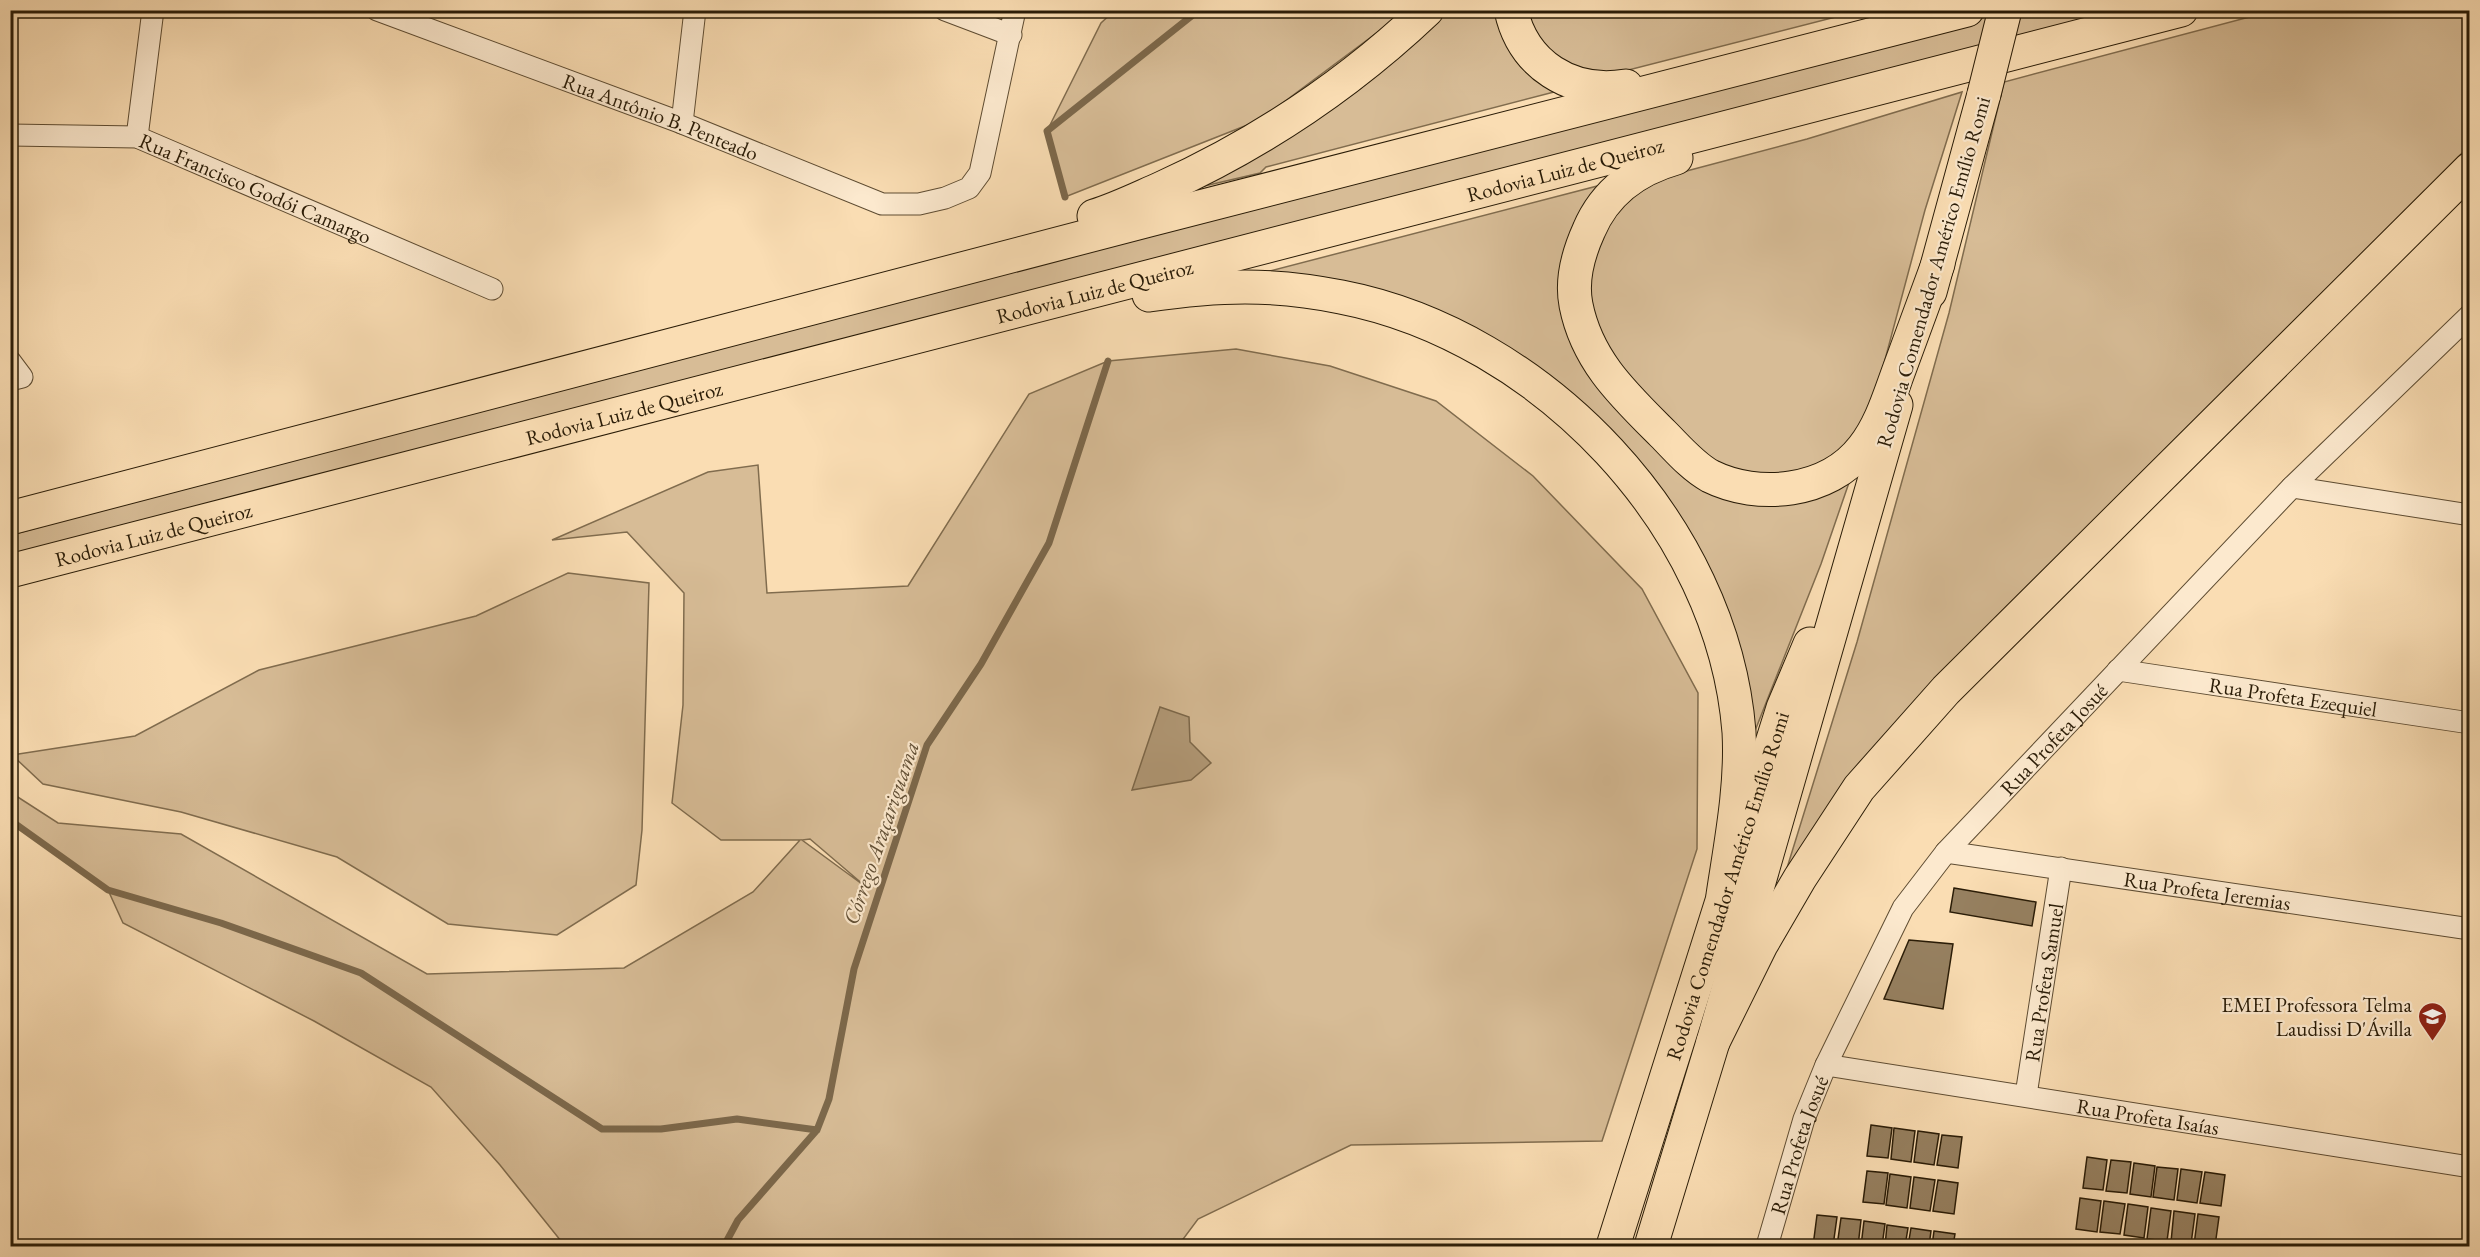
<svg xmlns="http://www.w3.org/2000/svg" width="2480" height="1257" viewBox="0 0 2480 1257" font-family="'EB Garamond',serif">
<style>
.green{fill:#d7bc96;stroke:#806c4e;stroke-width:1.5;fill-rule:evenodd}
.water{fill:#b39b79;stroke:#7c684b;stroke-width:1.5}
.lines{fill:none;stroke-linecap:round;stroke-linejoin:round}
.stream{stroke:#7c684b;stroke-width:7}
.building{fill:#968060;stroke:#2a1c07;stroke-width:1.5}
.minor-casing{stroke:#5e4c32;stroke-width:23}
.trunk-casing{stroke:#2a1c07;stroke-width:35}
.motorway-casing{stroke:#2a1c07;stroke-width:35}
.minor{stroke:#fce9ce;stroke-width:21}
.trunk{stroke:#faddb3;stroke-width:33}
.motorway{stroke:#faddb3;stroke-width:33}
.trunk-bridge-casing{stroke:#2a1c07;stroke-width:35;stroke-linecap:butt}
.trunk-bridge{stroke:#faddb3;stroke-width:33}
.labels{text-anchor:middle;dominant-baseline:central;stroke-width:4.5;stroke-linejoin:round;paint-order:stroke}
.street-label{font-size:21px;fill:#2a1c07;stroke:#fce9ce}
.poi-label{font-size:21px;fill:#2a1c07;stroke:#fce9ce;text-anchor:end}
.water-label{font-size:22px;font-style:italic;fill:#614f35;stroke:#fce9ce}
</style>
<rect width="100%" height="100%" fill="#faddb3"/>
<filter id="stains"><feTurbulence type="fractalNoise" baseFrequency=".00333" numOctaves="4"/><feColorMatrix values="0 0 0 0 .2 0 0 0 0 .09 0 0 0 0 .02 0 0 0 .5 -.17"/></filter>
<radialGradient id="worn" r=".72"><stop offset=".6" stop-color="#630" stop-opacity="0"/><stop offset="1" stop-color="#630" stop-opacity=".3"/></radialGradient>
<path class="green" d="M1114 11H1406L1260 120 1065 197 1047 131 1101 23Z
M1448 11H1498C1503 30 1507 52 1521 67 1530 77 1548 82 1554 92L1266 167 1260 173 1196 188 1297 131 1361 88Z
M1523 11H1859L1605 76 1578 70 1542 46Z
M2009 11H2125L11 557V535L482 405Z
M2272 11H2469V146L2232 385 1778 897 1857 642 1949 313 2004 82Z
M1962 92 1925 210 1867 427 1858 442 1805 476 1722 473 1595 341 1589 276 1594 250 1620 204 1664 177 1807 139Z
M1609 183 1563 279 1700 483 1853 471 1821 564 1749 746 1701 571 1513 363 1243 278Z
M1236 349 1330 366 1436 401 1533 476 1642 589 1698 693 1697 849 1602 1141 1351 1145 1198 1219 1178 1246H565L500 1165 431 1087 314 1021 123 923 108 890 11 820 10 792 58 823 181 834 427 974 624 968 753 892 800 840H721L672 803 683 705 684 593 627 532 552 540 708 472 758 465 767 593 908 586 1029 394 1108 361ZM810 839 865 886 866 887 802 840Z
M568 573 649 583 642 830 636 885 557 935 448 924 337 857 181 812 43 784 12 755 135 736 259 670 476 616Z"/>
<path class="water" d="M1160 707 1189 717 1190 742 1211 763 1191 780 1132 790Z"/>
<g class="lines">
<path class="stream" d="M1065 197 1047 131 1199 10
M10 820 108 890 221 923 361 973 602 1129H661L737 1119 817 1130
M724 1246 738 1220 817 1130 829 1099 854 969 927 745 981 664 1049 543 1108 361"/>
</g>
<path class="building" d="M1954 888 2036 902 2032 926 1950 912Z
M1909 940 1953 944 1943 1009 1884 999Z
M1871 1125 1892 1128 1888 1158 1867 1156Z
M1894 1128 1915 1131 1911 1162 1891 1159Z
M1918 1131 1939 1134 1934 1165 1914 1162Z
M1942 1135 1962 1137 1958 1168 1937 1165Z
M2087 1157 2107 1160 2103 1190 2083 1188Z
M2111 1160 2131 1162 2127 1193 2106 1191Z
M2134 1163 2155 1166 2151 1197 2130 1194Z
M2157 1167 2178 1169 2174 1200 2153 1197Z
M2181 1169 2202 1172 2197 1203 2177 1200Z
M1867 1171 1888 1173 1884 1204 1863 1202Z
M2205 1172 2225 1175 2221 1206 2200 1203Z
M1890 1174 1911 1177 1907 1208 1886 1205Z
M1914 1177 1935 1180 1930 1211 1910 1208Z
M1938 1180 1958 1183 1954 1214 1933 1211Z
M2080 1198 2101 1201 2097 1232 2076 1229Z
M2104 1201 2125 1204 2120 1234 2100 1232Z
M2128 1204 2148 1207 2144 1238 2124 1235Z
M2151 1208 2171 1211 2167 1241 2147 1239Z
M2174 1211 2195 1214 2191 1244 2171 1242Z
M2198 1214 2219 1217 2215 1246 2194 1245Z
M1817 1215 1837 1217 1833 1246H1813Z
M1841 1218 1861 1220 1858 1246H1837Z
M1864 1221 1885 1224 1882 1246H1861Z
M1887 1225 1908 1228 1905 1246H1885Z
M1911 1228 1931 1231 1929 1246H1908Z
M1934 1231 1955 1234 1953 1246H1932Z"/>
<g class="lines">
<defs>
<g id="minor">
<path id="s1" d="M377 10 682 123 882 204H919L945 198 969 188 980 173 1015 10"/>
<path d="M945 10 1011 35"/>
<path d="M682 123 695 10"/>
<path id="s2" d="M10 135 137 137 492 289"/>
<path d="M137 137 153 10"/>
<path d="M10 361 22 377 10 380"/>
<path d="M2292 487 2470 515"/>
<path id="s3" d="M2118 670 2470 723"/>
<path id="s4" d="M1946 852 2470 929"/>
<path id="s5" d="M1826 1065 2470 1167"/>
<path id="s6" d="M2026 1095 2061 868"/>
<path id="s7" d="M1767 1246 1804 1119 1826 1065 1903 908 1946 852 2292 487 2470 315"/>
</g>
<g id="trunk">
<path d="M1930 292 1984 94"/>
<path id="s8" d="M1613 1246 1783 708 1810 644"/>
<path d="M1651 1246 1713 1042 1896 405"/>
</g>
<g id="motorway">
<path d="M1511 10C1523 65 1571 95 1626 86"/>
<path d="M1676 158C1637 169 1605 192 1589 230 1579 252 1571 280 1576 305 1587 361 1624 395 1663 434 1677 448 1692 466 1710 476 1758 500 1828 493 1863 448 1881 425 1889 397 1899 370 1912 335 1925 299 1938 264"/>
<path d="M1094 216C1117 209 1139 198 1162 188 1259 144 1349 84 1427 10"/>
<path d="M1149 295C1218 285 1272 283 1341 297 1542 336 1723 525 1739 732 1742 786 1731 842 1723 895"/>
<path d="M10 518 1149 220 1967 10"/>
<path id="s9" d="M10 571 2181 10"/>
<path d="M1713 1042 1761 945 1800 878 1859 788 1946 690 2470 169"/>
</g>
</defs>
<use href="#minor" class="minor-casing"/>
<use href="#trunk" class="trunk-casing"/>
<use href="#motorway" class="motorway-casing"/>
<use href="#minor" class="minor"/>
<use href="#trunk" class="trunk"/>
<use href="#motorway" class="motorway"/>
<defs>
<path id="trunk-bridge" d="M1984 94 2005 10"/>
</defs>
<use href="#trunk-bridge" class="trunk-bridge-casing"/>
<use href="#trunk-bridge" class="trunk-bridge"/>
</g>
<defs>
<symbol id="school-pin" viewBox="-11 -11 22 30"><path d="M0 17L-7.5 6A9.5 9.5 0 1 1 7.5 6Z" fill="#8f2418" stroke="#fce9ce"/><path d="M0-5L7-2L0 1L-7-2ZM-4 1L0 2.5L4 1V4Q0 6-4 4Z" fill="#fff"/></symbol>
</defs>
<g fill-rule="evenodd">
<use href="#school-pin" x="2416" y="1000" width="33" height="45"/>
</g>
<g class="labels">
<g class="street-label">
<text stroke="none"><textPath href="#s1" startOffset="303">Rua Antônio B. Penteado</textPath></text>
<text stroke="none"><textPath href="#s9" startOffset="1606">Rodovia Luiz de Queiroz</textPath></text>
<text stroke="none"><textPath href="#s2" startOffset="256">Rua Francisco Godói Camargo</textPath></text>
<text transform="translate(1933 272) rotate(-74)">Rodovia Comendador Américo Emílio Romi</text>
<text stroke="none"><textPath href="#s9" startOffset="1120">Rodovia Luiz de Queiroz</textPath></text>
<text stroke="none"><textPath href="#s9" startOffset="634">Rodovia Luiz de Queiroz</textPath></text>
<text stroke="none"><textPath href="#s9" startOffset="148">Rodovia Luiz de Queiroz</textPath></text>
<text stroke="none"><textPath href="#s3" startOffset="177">Rua Profeta Ezequiel</textPath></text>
<text stroke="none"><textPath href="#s7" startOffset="592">Rua Profeta Josué</textPath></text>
<text stroke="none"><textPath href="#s8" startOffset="378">Rodovia Comendador Américo Emílio Romi</textPath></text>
<text stroke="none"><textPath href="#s4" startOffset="264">Rua Profeta Jeremias</textPath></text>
<text stroke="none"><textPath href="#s6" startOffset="114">Rua Profeta Samuel</textPath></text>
<text stroke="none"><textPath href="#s5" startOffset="326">Rua Profeta Isaías</textPath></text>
<text stroke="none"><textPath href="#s7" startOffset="106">Rua Profeta Josué</textPath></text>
</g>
<g class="poi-label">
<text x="2412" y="1004">EMEI Professora Telma<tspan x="2412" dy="24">Laudissi D'Ávilla</tspan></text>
</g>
<g class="water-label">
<text transform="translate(881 833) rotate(-71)">Córrego Araçariguama</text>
</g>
</g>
<rect width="2480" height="1257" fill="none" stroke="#faddb3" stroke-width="36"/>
<rect x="12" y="12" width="2456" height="1233" fill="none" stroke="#2a1c07" stroke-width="3"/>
<rect x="18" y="18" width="2444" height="1221" fill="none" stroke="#2a1c07" stroke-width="1.5"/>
<rect width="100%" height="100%" filter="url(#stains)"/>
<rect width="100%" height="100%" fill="url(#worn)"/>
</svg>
